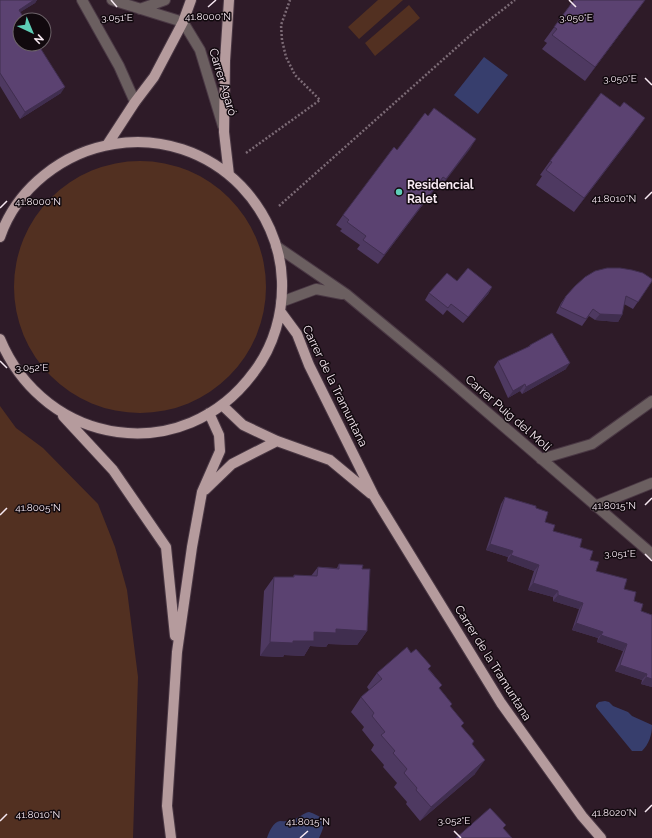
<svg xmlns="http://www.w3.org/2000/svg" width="652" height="838" viewBox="0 0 652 838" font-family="Raleway,sans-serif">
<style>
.green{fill:#523021}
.water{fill:#373e6d}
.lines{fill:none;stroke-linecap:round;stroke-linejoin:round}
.minor-casing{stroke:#4a3844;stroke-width:12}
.major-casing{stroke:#4a3844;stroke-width:12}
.path{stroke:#7c6b76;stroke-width:2.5;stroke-dasharray:2 2;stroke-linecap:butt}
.minor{stroke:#6b5f60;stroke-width:10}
.major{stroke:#b59b9d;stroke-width:10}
.wall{fill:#4e3961}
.shaded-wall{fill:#402e4f}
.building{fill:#5b4271;stroke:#402e4f}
.ticks{fill:none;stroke:#f7e9f2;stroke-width:1.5}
.poi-dot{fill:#5eceb7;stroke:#11090e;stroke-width:1.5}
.labels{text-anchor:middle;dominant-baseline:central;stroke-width:3;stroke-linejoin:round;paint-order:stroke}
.street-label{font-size:12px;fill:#f7e9f2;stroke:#11090e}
.poi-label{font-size:12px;font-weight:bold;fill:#f7e9f2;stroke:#11090e;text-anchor:start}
.ticks-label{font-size:10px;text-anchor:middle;fill:#f7e9f2;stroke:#11090e;stroke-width:3;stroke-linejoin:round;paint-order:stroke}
</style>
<rect width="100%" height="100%" fill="#2e1b28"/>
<path class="green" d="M378 0H403L359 39 348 27Z
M409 5 420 18 375 56 365 43Z
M14 287a126 126 0 1 1 252 0a126 126 0 1 1-252 0Z
M0 406 16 428 43 448 98 504 115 547 127 590 138 677 133 838H0Z"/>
<path class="water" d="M484 57 508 75 478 114 454 95Z
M605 701 609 702 613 706 628 712 632 716 652 725C652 735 649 744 642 751H632L596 707V705L599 702Z
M309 812C327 818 326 823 319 838H267C269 832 273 822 280 821 285 821 288 822 293 820 299 818 303 813 309 812Z"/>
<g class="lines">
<defs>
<path id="minor" d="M82 0 119 66 135 102
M112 0 183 22 200 50 223 126
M140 9 165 0
M276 246 346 294 438 370 652 554
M281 302 316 289 342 294
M541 459 592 444 652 401
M595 506 652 483"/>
<path id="major" d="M107 145 135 102 154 77 183 22 191 0
M229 175 224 132 225 61 229 0
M0 237C17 188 63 152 114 144 160 136 208 152 241 186 265 211 281 245 282 281 283 313 274 346 254 372 184 468 45 447 0 339
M280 311 297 334 309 365 374 496 501 703 582 816 601 838
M222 405 243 425 277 441 330 460 371 494
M63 416 113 470 166 547 175 636
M205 490 232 464 277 441
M171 838 167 806 177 652 192 547 202 492 220 451 219 435 209 413"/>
</defs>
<use href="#minor" class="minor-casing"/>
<use href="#major" class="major-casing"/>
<path class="path" d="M246 153 320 100 295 75 286 57 282 40 281 25 290 0
M279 206 474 32 515 0"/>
<use href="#minor" class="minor"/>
<use href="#major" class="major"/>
</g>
<path class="wall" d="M0 0H37L35 3 20 12 41 45 40 46 61 93 20 119 0 86Z
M574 0H645L585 81 542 49 547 43 544 41Z
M428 116 476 139 440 188 437 186 378 264 357 249 360 245 340 231 342 229 336 225 343 215Z
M635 132 574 212 536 185 542 176 540 175 550 161Z
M457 281 492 287 488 294 463 323 447 310 443 315 425 300 429 293Z
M652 281 633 309 624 304 622 315 618 322 595 320 589 316 582 326 556 313 561 303 566 296Z
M530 345 566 369 522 394 520 391 508 398 494 367 498 361 528 347Z
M505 497 536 508 545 522 553 531 580 547 590 560 596 571 624 589 634 601 641 611 652 615V687L641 684 642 680 615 671 623 651 597 642 598 638 572 630 579 609 553 601V597L528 590 534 571 507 561 508 557 486 550 501 504Z
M339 564 362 569 367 631 357 645 328 644 326 647 310 646 304 656 284 655 283 657 260 656 264 591 274 577H293L294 575 311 576 318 567 337 568Z
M411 653 429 669 442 685 439 688 452 704 450 707 472 744 475 774 420 821 406 804 407 802 394 787 397 783 383 767 384 765 371 750 374 745 362 730 364 727 351 712 361 697 369 690 367 687 377 673Z"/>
<path class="shaded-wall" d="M34 0H37L35 3 14 16 19 10Z
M645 0 643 3 585 81 595 67Z
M65 87 61 93 20 119 25 112Z
M645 118 635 132 574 212 584 198Z
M476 139 470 149 440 188 446 179Z
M443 177 437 186 378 264 384 255Z
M492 287 488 294 463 323 468 317Z
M600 314 622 315 618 322 595 320Z
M570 363 566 369 522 394 526 387Z
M525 384 520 391 508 398 513 391Z
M490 544 513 551 508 557 486 550Z
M511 555 539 565 534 571 507 561Z
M533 583 558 591 553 597 528 590Z
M558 595 583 603 579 609 553 601Z
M576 623 603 632 598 638 572 630Z
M336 629 367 631 357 645 328 644 326 647 310 646 304 656 284 655 283 657 260 656 270 642 293 641 314 632Z
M601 635 627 644 623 651 597 642Z
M620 665 647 674 642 680 615 671Z
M646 677 652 679V687L641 684Z
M485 760 475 774 420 821 431 807Z"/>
<path class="building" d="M0 0H34L19 10 25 20H20V44H40L41 45 39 46 65 87 25 112 0 73Z
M574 0H645L595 67 552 35 557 29 554 27Z
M601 93 620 107 624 102 645 118 584 198 546 170 552 162 550 161Z
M434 108 476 139 446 179 443 177 384 255 363 240 366 236 347 222 349 220 343 215 394 147 397 150 425 113 428 116Z
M468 268 492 287 468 317 451 304 448 308 429 293 447 273 457 281Z
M607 268H620L632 270 643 273 652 279V281L638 302 626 296 622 315 600 314 593 309 586 319 560 307 566 296 575 286 585 277 595 271Z
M552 333 570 363 526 387 525 384 513 391 498 361 530 346V345Z
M505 497 536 506V508L548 512 545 522 555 525 553 531 582 539 580 547 593 551 590 560 599 562 596 571 627 579 624 589 636 592 634 601 643 604 641 611 652 615V679L646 677 647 674 620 665 627 644 601 635 603 632 576 623 583 603 558 595V591L533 583 539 565 511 555 513 551 490 544Z
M339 564 363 565 362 569H370L367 631 336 629V633L314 632V641H293V643L270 642 274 577H294V575L317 576 318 567 339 569Z
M407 647 411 653 416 649 431 666 428 669 442 685 439 688 452 704 450 706 464 723 461 726 474 741 472 744 485 760 431 807 416 790 417 788 404 773 407 769 393 753 395 751 381 735 385 732 372 716 374 713 361 697 382 679 377 673Z
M490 808 506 825 503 828 512 838H456Z"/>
<path class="ticks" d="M111 0 117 7M569 0 576 7M208 7 216 0M645 78 652 85M645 199 652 192M0 208 7 201M0 361 7 368M645 505 652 498M0 515 7 508M645 554 652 561M645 812 652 805M0 821 7 814M454 831 461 838M300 838 308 831"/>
<circle class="poi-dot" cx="399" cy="192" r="4"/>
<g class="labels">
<g class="street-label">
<text transform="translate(223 82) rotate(73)">Carrer Agaró</text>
<text transform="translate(335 386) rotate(64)">Carrer de la Tramuntana</text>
<text transform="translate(508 413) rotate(41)">Carrer Puig del Molí</text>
<text transform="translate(493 663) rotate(58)">Carrer de la Tramuntana</text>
</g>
<g class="poi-label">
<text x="407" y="185">Residencial<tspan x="407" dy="14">Ralet</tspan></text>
</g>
</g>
<g class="ticks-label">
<text x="208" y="20">41.8000°N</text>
<text x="117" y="21">3.051°E</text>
<text x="576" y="21">3.050°E</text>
<text x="620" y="82">3.050°E</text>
<text x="614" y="202">41.8010°N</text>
<text x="38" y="205">41.8000°N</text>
<text x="32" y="371">3.052°E</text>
<text x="614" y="509">41.8015°N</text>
<text x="38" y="511">41.8005°N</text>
<text x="620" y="557">3.051°E</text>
<text x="614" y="816">41.8020°N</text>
<text x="38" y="818">41.8010°N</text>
<text x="454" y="824">3.052°E</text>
<text x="308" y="825">41.8015°N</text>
</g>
<g transform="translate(32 32) rotate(136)"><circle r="19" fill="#11090e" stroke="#6d6369"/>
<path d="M0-3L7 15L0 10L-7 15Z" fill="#5eceb7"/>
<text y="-6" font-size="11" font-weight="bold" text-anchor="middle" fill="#f7e9f2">N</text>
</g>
</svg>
